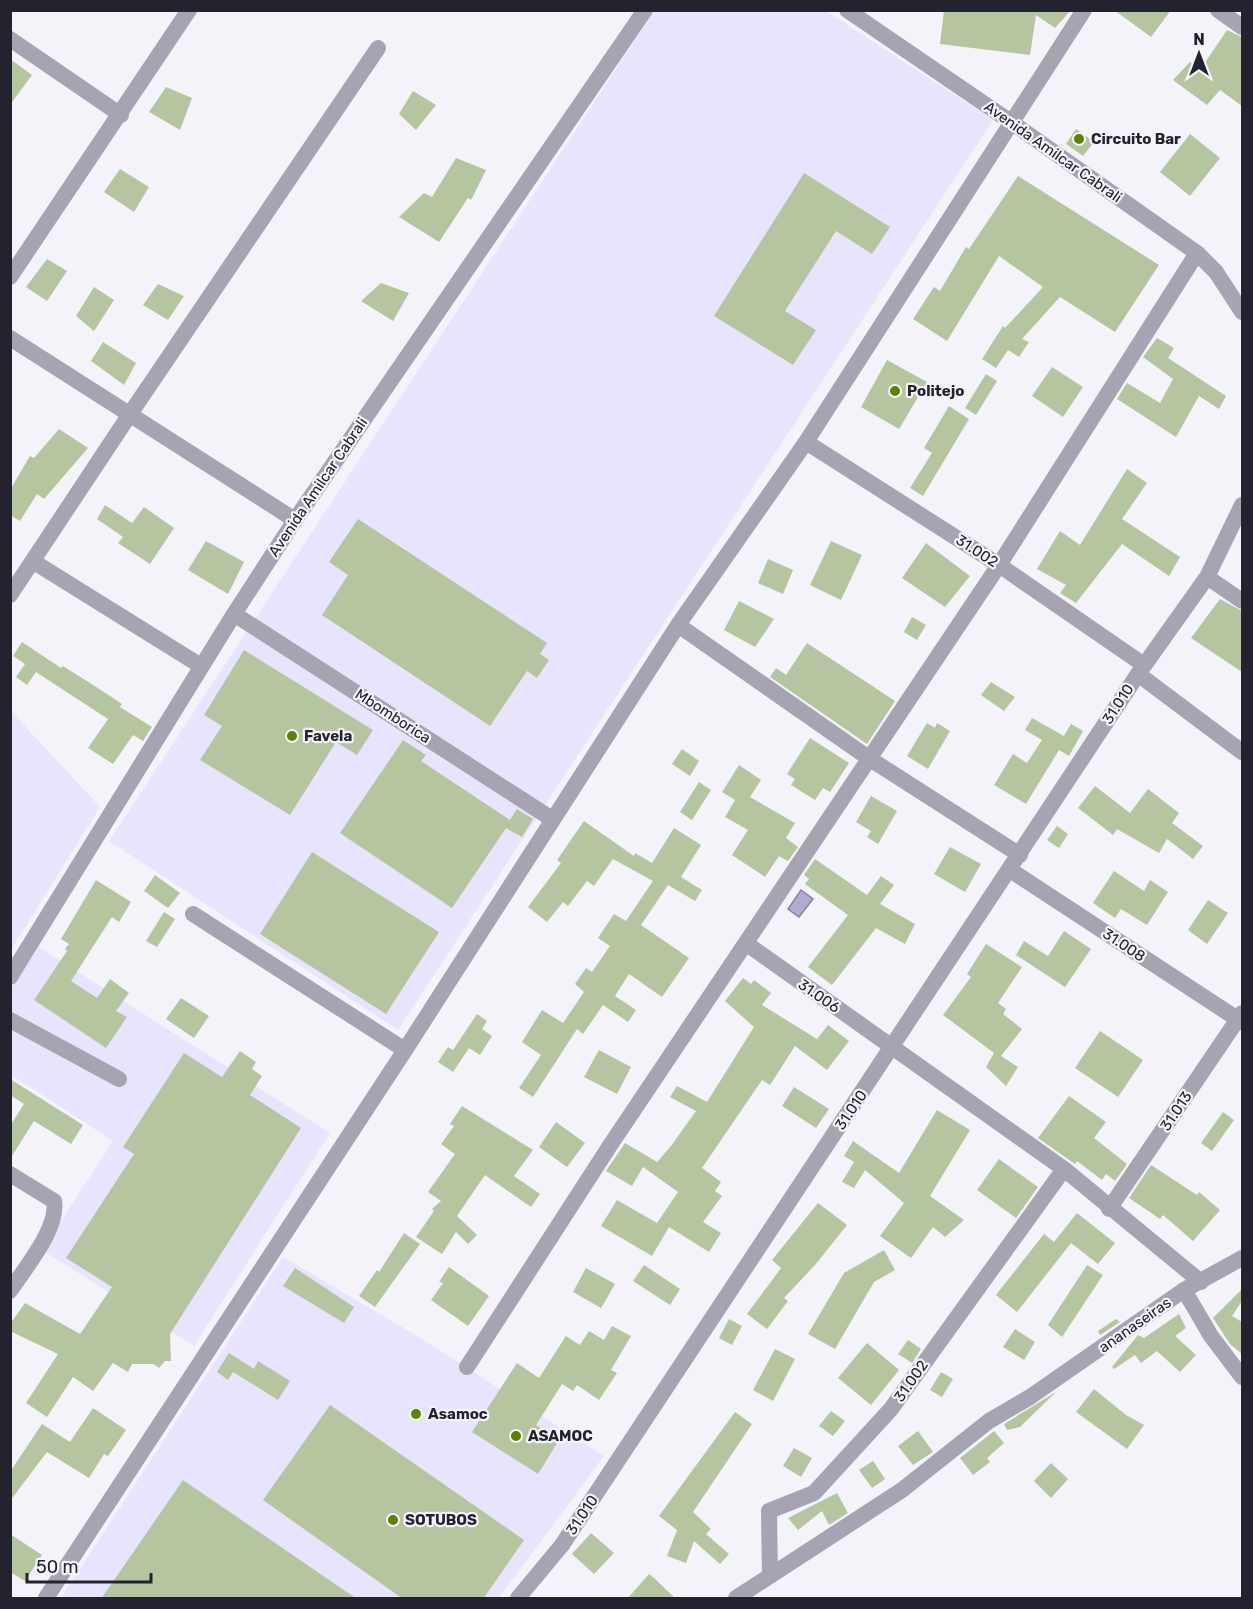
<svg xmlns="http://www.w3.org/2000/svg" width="1253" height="1609" viewBox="0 0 1253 1609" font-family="Rubik,sans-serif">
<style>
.built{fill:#e9e4fe}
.water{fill:#b2aad0;stroke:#8781a0;stroke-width:1.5}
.building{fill:#b4c5a0}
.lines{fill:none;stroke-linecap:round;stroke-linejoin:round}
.street{stroke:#a6a3b3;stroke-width:16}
.poi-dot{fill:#5c8203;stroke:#f4f3fa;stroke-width:2}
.labels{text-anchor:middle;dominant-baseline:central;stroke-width:4.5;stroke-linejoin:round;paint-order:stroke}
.poi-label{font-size:15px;font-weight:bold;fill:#24222f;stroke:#f4f3fa;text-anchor:start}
.street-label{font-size:15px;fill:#24222f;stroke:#f4f3fa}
</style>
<rect width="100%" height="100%" fill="#f4f3fa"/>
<path class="built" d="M654 11H826L993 120 398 1030 109 841Z
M11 711 100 807 11 950Z
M39 947 330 1133 194 1346 42 1250 113 1141 11 1075V988Z
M283 1257 419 1337 604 1456 499 1598H61Z"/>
<path class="water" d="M801 890 813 899 799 917 788 909Z"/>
<path class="building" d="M944 10H1071L1055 28 1036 15 1030 55 940 44Z
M1114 10H1171L1151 37Z
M1227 30 1242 37V106L1220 90 1207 105 1173 80 1190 62 1200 70Z
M10 59 32 75 10 105Z
M166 87 192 98 180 130 149 112Z
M413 91 436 105 416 130 399 114Z
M1076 129 1094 142 1083 156 1066 144Z
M1190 134 1220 158 1190 196 1160 172Z
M456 158 486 170 471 200 468 198 439 242 399 217 424 193 432 197Z
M120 169 149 187 134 212 104 192Z
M804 173 890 227 872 254 836 231 785 311 816 330 793 365 714 316Z
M1018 176 1159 265 1115 332 1060 297 1022 339 1029 342 1019 357 1008 350 996 368 982 359 1003 326 1005 328 1043 287 999 256 947 341 913 319 934 287 940 291 966 247 969 249Z
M47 259 67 271 47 301 26 287Z
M381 283 409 293 393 321 361 301Z
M158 284 184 296 168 320 143 305Z
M94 287 114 300 94 331 76 316Z
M1157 338 1174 348 1168 358 1226 396 1219 409 1199 396 1176 437 1117 399 1127 383 1160 403 1173 379 1143 357Z
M103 342 136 363 124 385 91 361Z
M887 360 927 382 899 429 861 407Z
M1052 367 1083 387 1063 417 1032 396Z
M986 374 997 381 976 415 965 408Z
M949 406 969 419 923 496 910 488 932 453 924 448Z
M59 429 88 448 44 499 37 494 20 521 10 515V490L30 456 34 458Z
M1127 469 1147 483 1122 519 1180 557 1169 576 1122 544 1076 603 1060 593 1066 585 1037 569 1060 531 1080 545Z
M105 505 132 523 144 507 174 528 150 564 118 543 123 537 97 519Z
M358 519 547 643 540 654 549 660 537 678 527 671 490 726 322 615 348 575 329 562Z
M206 541 244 562 228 594 188 570Z
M831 541 862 555 841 600 810 585Z
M926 543 970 576 945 607 902 578Z
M768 559 793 570 783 594 758 583Z
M1220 599 1242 611V672L1191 638Z
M739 601 774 619 755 647 724 630Z
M912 617 926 625 917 640 904 632Z
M22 642 61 668 63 666 104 692 122 704 120 707 152 727 143 741 133 735 113 764 88 748 108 719 36 672 27 685 16 677 25 664 13 656Z
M807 643 895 701 867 744 770 677 776 668 786 675Z
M244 650 373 730 357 755 336 742 290 815 200 760 222 726 204 715Z
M991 682 1015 697 1004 711 981 695Z
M1032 718 1064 736 1071 724 1083 731 1069 756 1059 750 1026 804 994 785 1013 754 1027 763 1042 740 1025 730Z
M927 723 935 728 937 723 950 731 928 769 907 756Z
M810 738 849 763 830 792 823 788 815 800 791 785 795 779 787 774Z
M403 740 426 755 421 761 510 820 517 809 533 819 522 837 506 828 452 908 340 833Z
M682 749 699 761 690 776 672 764Z
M739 765 761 780 750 797 795 823 786 838 798 847 788 861 779 856 765 877 732 855 748 830 725 817 735 800 722 792Z
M699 782 711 790 692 820 680 812Z
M1095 786 1130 813 1148 789 1179 813 1172 823 1203 846 1193 859 1167 839 1159 853 1117 829 1113 835 1078 808Z
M871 796 897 811 878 844 867 837 871 831 856 822Z
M584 821 634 856 635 853 652 863 674 828 701 845 681 877 702 890 695 901 668 885 641 925 689 958 662 997 629 974 615 996 636 1010 628 1022 603 1005 583 1034 577 1029 533 1097 519 1088 541 1055 522 1042 542 1010 563 1023 584 992 575 984 586 968 592 972 610 946 598 938 614 914 626 921 653 881 613 859 594 886 587 881 568 906 563 902 547 922 528 907 561 863 557 860Z
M1057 826 1068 834 1059 848 1047 840Z
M950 847 981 864 965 892 934 874Z
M312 852 439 932 386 1014 260 934Z
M815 859 867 895 881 876 894 885 880 904 915 924 905 944 876 928 832 985 808 967 848 915 805 884 809 879 804 875Z
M1114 871 1144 891 1150 880 1168 892 1147 925 1121 909 1115 918 1093 903Z
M155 875 180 893 168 908 144 891Z
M96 880 131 902 119 922 112 917 71 981 97 998 110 979 129 993 116 1011 127 1017 106 1048 34 1000 67 951 65 949 69 944 61 939Z
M1208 900 1228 913 1207 944 1188 930Z
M164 912 175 919 157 947 146 941Z
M1064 931 1091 949 1065 987 1016 955 1024 941 1048 956Z
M986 944 1022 967 998 1003 1006 1009 1003 1014 1022 1029 1001 1056 1018 1067 1006 1086 986 1067 994 1053 943 1015 971 977 967 974Z
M743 978 751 984 754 980 771 993 762 1005 817 1039 828 1025 849 1041 827 1070 795 1046 770 1085 762 1080 702 1168 721 1182 715 1191 722 1196 703 1222 721 1233 709 1252 669 1227 652 1256 601 1226 617 1200 657 1223 678 1192 643 1167 632 1186 606 1171 625 1143 657 1162 671 1146 696 1111 670 1097 677 1086 707 1102 754 1027 725 1001Z
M181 998 209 1016 194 1038 166 1019Z
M477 1014 487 1021 482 1029 492 1036 480 1055 469 1048 453 1072 438 1062 448 1047 453 1050Z
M1100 1031 1143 1060 1118 1097 1075 1068Z
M599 1050 631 1067 617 1094 584 1077Z
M240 1051 256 1062 252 1069 262 1076 250 1095 301 1128 170 1334 171 1361H165L159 1368 154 1364H132L128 1372 113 1363 93 1391 73 1377 47 1417 26 1403 58 1354 10 1331V1324L25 1303 80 1334 112 1287 66 1258 134 1154 123 1147 184 1053 222 1077Z
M10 1079 83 1125 71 1144 34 1121 10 1159V1126L24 1104 10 1095Z
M794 1087 829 1109 816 1128 782 1106Z
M1069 1096 1106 1122 1094 1138 1127 1164 1115 1181 1106 1174 1102 1180 1077 1161 1075 1164 1038 1138Z
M462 1106 533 1150 514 1176 540 1194 531 1207 485 1175 457 1216 477 1235 468 1244 456 1232 442 1254 416 1237 434 1211 432 1209 441 1201 428 1192 455 1154 441 1144 454 1126 450 1124Z
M937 1110 970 1130 930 1196 964 1220 945 1237 933 1227 911 1258 880 1236 904 1203 865 1170 854 1188 842 1182 854 1162 844 1156 853 1141 899 1173Z
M1223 1112 1234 1120 1212 1151 1201 1143Z
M556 1122 585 1143 567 1167 539 1147Z
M999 1159 1038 1187 1016 1218 977 1190Z
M1151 1165 1197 1195 1199 1192 1220 1210 1193 1241 1163 1215 1160 1219 1129 1198Z
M818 1203 847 1225 815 1265 784 1298 788 1301 767 1329 747 1314 781 1268 772 1260Z
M1077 1213 1115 1243 1098 1264 1071 1243 1017 1312 996 1295 1044 1234 1054 1242Z
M404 1233 420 1244 375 1307 359 1296 377 1270 379 1272Z
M884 1250 895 1270 874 1282 835 1349 808 1334 844 1273Z
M644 1265 680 1289 670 1305 633 1281Z
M1087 1265 1103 1275 1062 1337 1048 1325Z
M449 1267 489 1296 468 1326 431 1300 443 1283 439 1282Z
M295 1268 354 1307 344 1323 283 1286Z
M586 1268 615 1284 601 1308 573 1292Z
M1242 1289V1301L1232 1316 1242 1322V1354L1230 1344 1213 1318Z
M1179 1314 1186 1328 1175 1336 1196 1355 1180 1372 1157 1351 1141 1363 1135 1355 1114 1369 1112 1367 1138 1335 1144 1338Z
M729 1319 742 1326 732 1345 719 1338Z
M1116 1319 1120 1322 1100 1335 1098 1331Z
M612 1326 631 1336 611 1370 617 1373 599 1400 577 1385 573 1391 562 1384 536 1425 559 1440 538 1474 472 1432 517 1363 539 1378 566 1336 580 1345 589 1331 604 1340Z
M1015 1329 1035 1342 1024 1360 1003 1347Z
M908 1340 921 1349 912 1363 898 1354Z
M867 1343 899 1370 871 1405 838 1378Z
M775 1349 795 1359 773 1401 753 1390Z
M229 1353 254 1369 258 1361 290 1381 278 1400 233 1372 228 1380 217 1372Z
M941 1372 953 1379 942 1397 930 1390Z
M1094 1389 1126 1415 1144 1425 1127 1449 1076 1412Z
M1056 1392 1020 1427 1007 1430 1004 1424Z
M330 1405 524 1540 483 1599H403L263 1500Z
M93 1408 126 1430 108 1456 104 1454 89 1478 47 1452 10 1501V1472L42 1424 70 1442Z
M831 1411 845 1421 833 1436 819 1426Z
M735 1412 752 1424 693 1512 711 1529 706 1534 729 1554 720 1564 694 1541 686 1563 667 1556 677 1530 659 1516Z
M918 1431 933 1452 913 1465 898 1446Z
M994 1431 1004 1443 987 1458 990 1462 973 1475 960 1458Z
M794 1448 812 1458 801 1477 783 1466Z
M873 1461 885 1479 872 1488 859 1470Z
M1051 1463 1068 1479 1051 1498 1034 1481Z
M183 1480 357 1599H101Z
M837 1493 848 1513 829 1525 822 1511 798 1530 788 1518Z
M591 1533 614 1553 594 1574 572 1554Z
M10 1534 42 1555 25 1581 10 1572Z
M649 1574 654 1578 676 1599H627Z"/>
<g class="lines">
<path class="street" d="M847 10 1011 122 1197 253 1216 272 1242 312
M1218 10 1242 27
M10 39 121 115
M10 277 189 10
M10 338 295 520
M806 442 999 565 1144 665
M34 562 201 666
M1207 577 1242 601
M10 595 130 414 378 48
M234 614 552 819
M678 625 870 759 1020 855
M1138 674 1242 752
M1010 870 1242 1022
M193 914 405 1050
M747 944 1064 1169 1201 1282
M10 977 234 614 295 520 645 10
M10 1020 119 1079
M10 1174 54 1201C59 1228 25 1268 10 1291
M1109 1209 1242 1013
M1184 1290 1211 1336 1242 1377
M467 1367 609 1147 999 565 1197 253
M770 1576 769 1511 814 1493 891 1409 1064 1169
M46 1598 405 1050 678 625 806 442 1084 10
M518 1598 562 1545 1138 674 1207 577 1242 505
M736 1598 902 1490 989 1421 1030 1397 1184 1290 1242 1258"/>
</g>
<g class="poi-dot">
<circle cx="1079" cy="139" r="6"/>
<circle cx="895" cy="391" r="6"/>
<circle cx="292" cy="736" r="6"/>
<circle cx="416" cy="1414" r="6"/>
<circle cx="516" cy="1436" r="6"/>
<circle cx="393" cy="1520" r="6"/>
</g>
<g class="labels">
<g class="poi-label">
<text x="1091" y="139">Circuito Bar</text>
<text x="907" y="391">Politejo</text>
<text x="304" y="736">Favela</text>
<text x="428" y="1414">Asamoc</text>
<text x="528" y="1436">ASAMOC</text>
<text x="405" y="1520">SOTUBOS</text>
</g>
<g class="street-label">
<text transform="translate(1053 152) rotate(35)">Avenida Amilcar Cabrali</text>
<text transform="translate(318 487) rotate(-56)">Avenida Amilcar Cabrali</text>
<text transform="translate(977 551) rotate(33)">31.002</text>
<text transform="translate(1118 704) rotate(-57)">31.010</text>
<text transform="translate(393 716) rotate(33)">Mbomborica</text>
<text transform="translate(1124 945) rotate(33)">31.008</text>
<text transform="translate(819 996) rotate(35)">31.006</text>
<text transform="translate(851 1110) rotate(-56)">31.010</text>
<text transform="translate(1176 1111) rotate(-56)">31.013</text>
<text transform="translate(1135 1325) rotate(-35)">ananaseiras</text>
<text transform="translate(911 1381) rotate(-55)">31.002</text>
<text transform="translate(582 1515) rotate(-56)">31.010</text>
</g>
</g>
<rect width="1253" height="1609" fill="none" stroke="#24222f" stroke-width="24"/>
<g transform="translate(1199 54)" stroke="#f4f3fa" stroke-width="4.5" paint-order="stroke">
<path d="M0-4.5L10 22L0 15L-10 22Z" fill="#24222f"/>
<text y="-9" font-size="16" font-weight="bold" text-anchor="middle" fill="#24222f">N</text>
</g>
<path d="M27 1573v9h124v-9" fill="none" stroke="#24222f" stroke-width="3"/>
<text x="36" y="1573" font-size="18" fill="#24222f" stroke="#f4f3fa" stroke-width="4.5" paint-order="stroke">50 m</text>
</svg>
